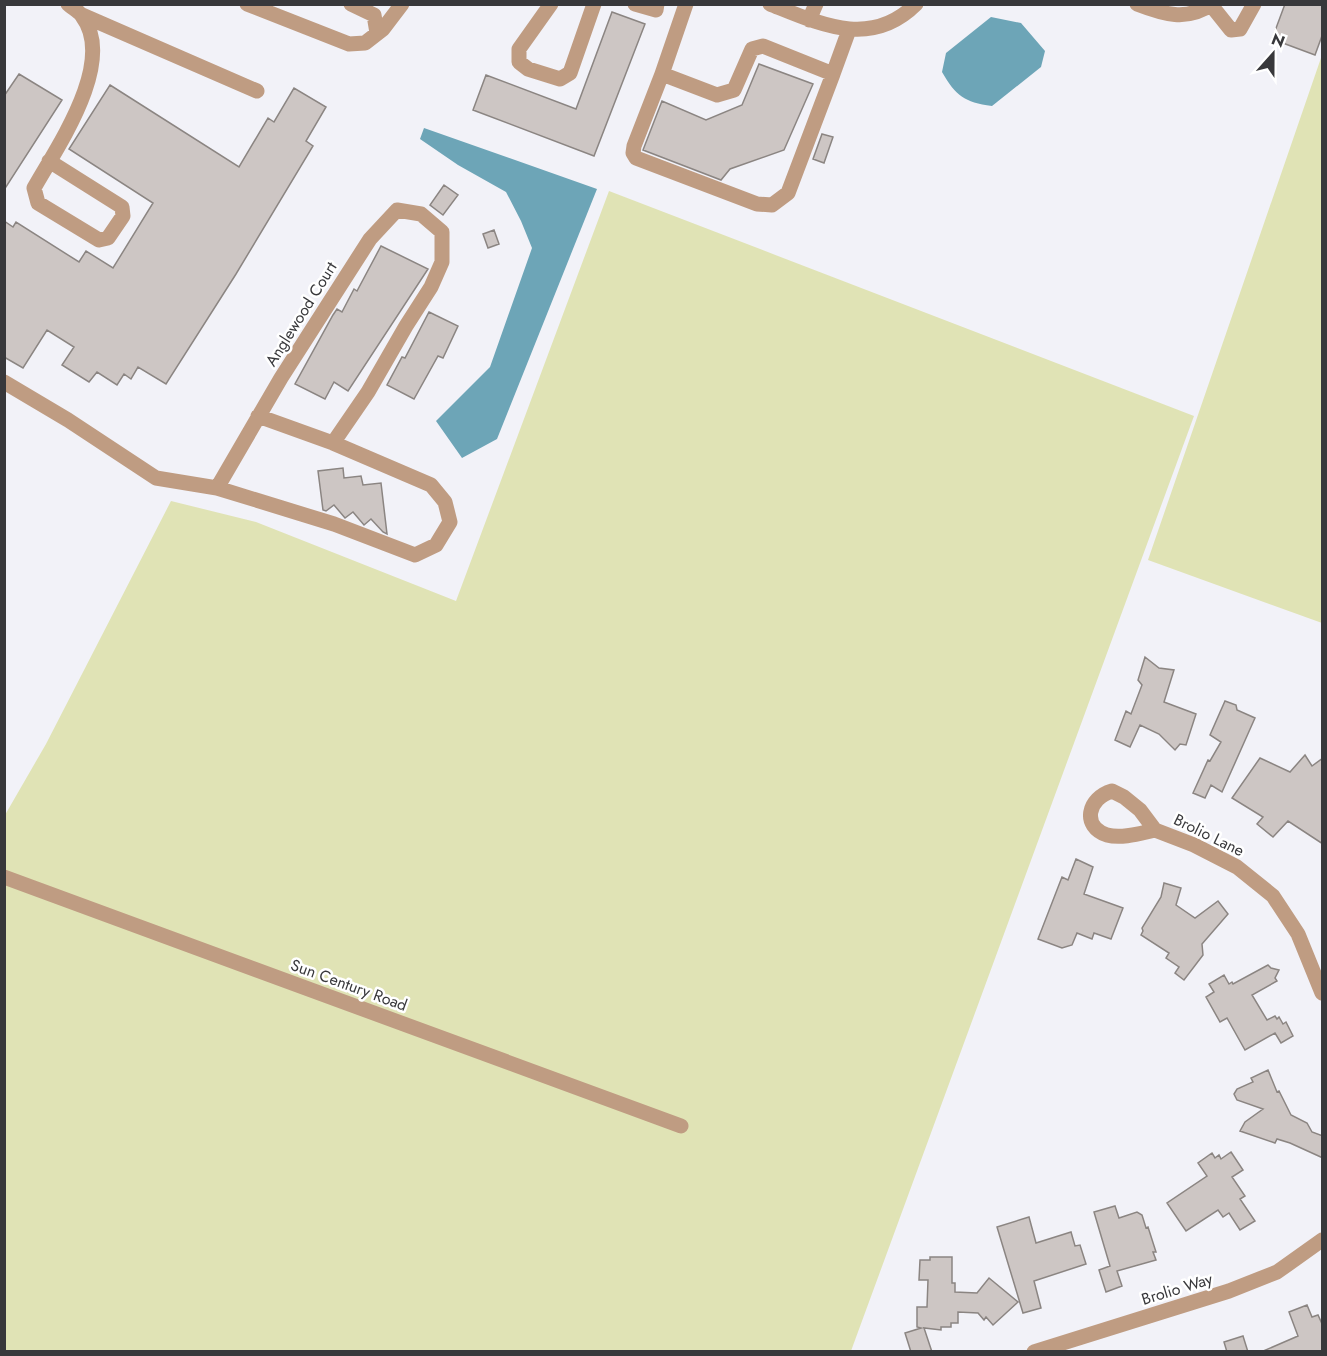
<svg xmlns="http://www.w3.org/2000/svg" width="1327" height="1356" viewBox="0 0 1327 1356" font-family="Jost,sans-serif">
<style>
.green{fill:#e0e3b5}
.water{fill:#6da5b7}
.building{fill:#cdc6c4;stroke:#8b8582;stroke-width:1.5}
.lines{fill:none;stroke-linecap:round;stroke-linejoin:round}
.minor{stroke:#bf9c82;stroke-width:15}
.labels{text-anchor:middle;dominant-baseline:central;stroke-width:5;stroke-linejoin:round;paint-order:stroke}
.street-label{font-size:16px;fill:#38383b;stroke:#fff}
</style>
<rect width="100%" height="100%" fill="#f2f2f8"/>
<path class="green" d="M1322 55V623L1148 560Z
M609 191 1194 416 851 1351 5 1352V815L46 744 171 501 256 522 456 601Z"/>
<path class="water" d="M991 17 1021 23 1045 51 1041 67 992 106C964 102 956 96 942 72L946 53Z
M424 128 597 189 497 439 462 458 436 421 490 367 532 248 521 221 506 192 458 165 420 139Z"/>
<path class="building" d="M1285 4H1323V33L1315 55 1272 39Z
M612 12 645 24 594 156 473 110 486 75 576 109Z
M759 64 813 84 784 150 730 169 721 180 643 150 662 101 706 120 742 105Z
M19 74 62 100 4 190V96Z
M110 85 239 167 268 118 274 122 294 88 326 107 306 141 313 146 236 274 166 384 138 367 131 379 124 374 117 385 97 372 89 382 62 365 74 347 47 330 23 368 4 357V221L13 227 16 222 79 262 86 251 113 268 153 203 69 149Z
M822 134 833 137 824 163 813 159Z
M444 185 458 195 443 215 430 205Z
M494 230 499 244 488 248 483 234Z
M381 246 428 269 348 391 334 382 325 399 295 384 333 315 337 309 342 312 354 289 357 291Z
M429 312 458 326 443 358 438 356 414 399 387 385 402 357 405 358Z
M343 468 344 478 361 476 363 485 381 483 387 534 383 532 371 519 364 525 353 512 345 518 334 505 326 511 323 510 318 471Z
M1145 657 1159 668 1174 670 1164 702 1196 714 1186 745 1180 744 1175 750 1159 734 1140 725 1130 747 1115 740 1126 711 1131 714 1142 685 1138 680Z
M1225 701 1236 705 1237 710 1255 718 1222 792 1211 785 1205 798 1193 793 1208 760 1210 761 1221 742 1210 735Z
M1305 755 1312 766 1323 758V844L1288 821 1273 837 1257 824 1263 817 1232 798 1260 758 1290 772Z
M1076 859 1093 867 1084 894 1123 908 1111 939 1094 933 1092 939 1077 933 1072 945 1062 948 1038 939 1062 877 1068 880Z
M1164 883 1181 888 1176 905 1195 918 1218 901 1228 914 1202 944 1203 955 1184 980 1175 973 1179 967 1166 958 1169 953 1141 935 1143 931 1142 928 1161 897Z
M1268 965 1271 968 1279 970 1275 978 1277 981 1252 995 1267 1020 1275 1016 1277 1019 1279 1017 1283 1024 1286 1022 1293 1036 1281 1043 1275 1033 1245 1050 1227 1018 1220 1022 1206 997 1214 992 1209 984 1224 975 1229 984 1232 982 1233 984Z
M1268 1070 1277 1092 1279 1091 1291 1115 1307 1123 1312 1132 1323 1136V1158L1290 1143 1277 1139 1275 1143 1240 1131 1245 1122 1263 1109 1237 1100 1234 1094 1237 1089 1253 1082 1251 1078Z
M1231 1152 1243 1170 1232 1177 1245 1196 1240 1199 1255 1221 1240 1230 1229 1213 1223 1217 1218 1210 1186 1231 1167 1203 1207 1176 1198 1163 1212 1153 1215 1158 1219 1155 1221 1159Z
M1115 1206 1119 1218 1137 1212 1142 1215 1146 1228 1148 1227 1156 1252H1153L1156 1260 1117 1271 1122 1286 1106 1292 1099 1270 1110 1266 1094 1212Z
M1029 1217 1036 1243 1071 1232 1075 1246 1080 1245 1086 1264 1034 1281 1041 1308 1023 1313 997 1227Z
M930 1257H952V1283H955V1292L977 1293 989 1278 1018 1302 993 1325 986 1317 984 1320 978 1313 958 1312V1323H951V1327H941V1330L924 1328 932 1352H911L905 1333 921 1328 917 1327V1307H927L928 1280H919L920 1260H930Z
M1307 1305 1312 1317 1318 1315 1323 1326V1352H1261L1298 1336 1289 1312Z
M1243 1336 1248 1352H1227L1224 1342Z"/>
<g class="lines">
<path class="minor" d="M247 4 349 44 365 43 383 29 402 4
M351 4 374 15 377 33
M551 4 519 49V62L528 69 560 79 570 73 594 4
M635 4 656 10 657 4
M686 4 662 74 717 95 734 90 752 49 763 46 833 74 849 30
M770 4C820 24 871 49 916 4
M1137 4C1163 14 1187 22 1212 4
M1211 5 1231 30 1240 29 1254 4
M82 15 257 91
M809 20 816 4
M662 74 634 146 633 153 636 158 757 204 772 205 788 193 833 74
M49 161 122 207 123 216 108 238 99 240 38 203 34 188C57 147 117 62 82 16 79 11 72 8 68 4
M4 382 68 420 156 478 217 488 281 378 370 239 397 210 421 214 442 232V262L431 287 406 326 368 392 333 443
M217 488 334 524 415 555 436 545 450 522 445 502 431 485 333 443 258 416
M1155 830C1141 833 1122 839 1107 835 1081 826 1088 798 1112 791L1124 797 1140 810 1155 830 1194 845 1237 867 1273 896 1298 934 1322 993
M4 877 681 1126
M1034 1352 1229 1291 1277 1272 1322 1240"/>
</g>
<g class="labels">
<g class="street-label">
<text transform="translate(301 314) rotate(-58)">Anglewood Court</text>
<text transform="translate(1209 835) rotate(26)">Brolio Lane</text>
<text transform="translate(349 985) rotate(20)">Sun Century Road</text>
<text transform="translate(1177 1289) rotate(-17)">Brolio Way</text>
</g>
</g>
<rect width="1327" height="1356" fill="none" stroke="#38383b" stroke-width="12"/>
<g transform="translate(1273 54) rotate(21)" stroke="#ffffff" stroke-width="4.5" paint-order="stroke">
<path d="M0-4.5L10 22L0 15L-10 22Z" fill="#38383b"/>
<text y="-9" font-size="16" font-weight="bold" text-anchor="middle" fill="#38383b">N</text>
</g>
</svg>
